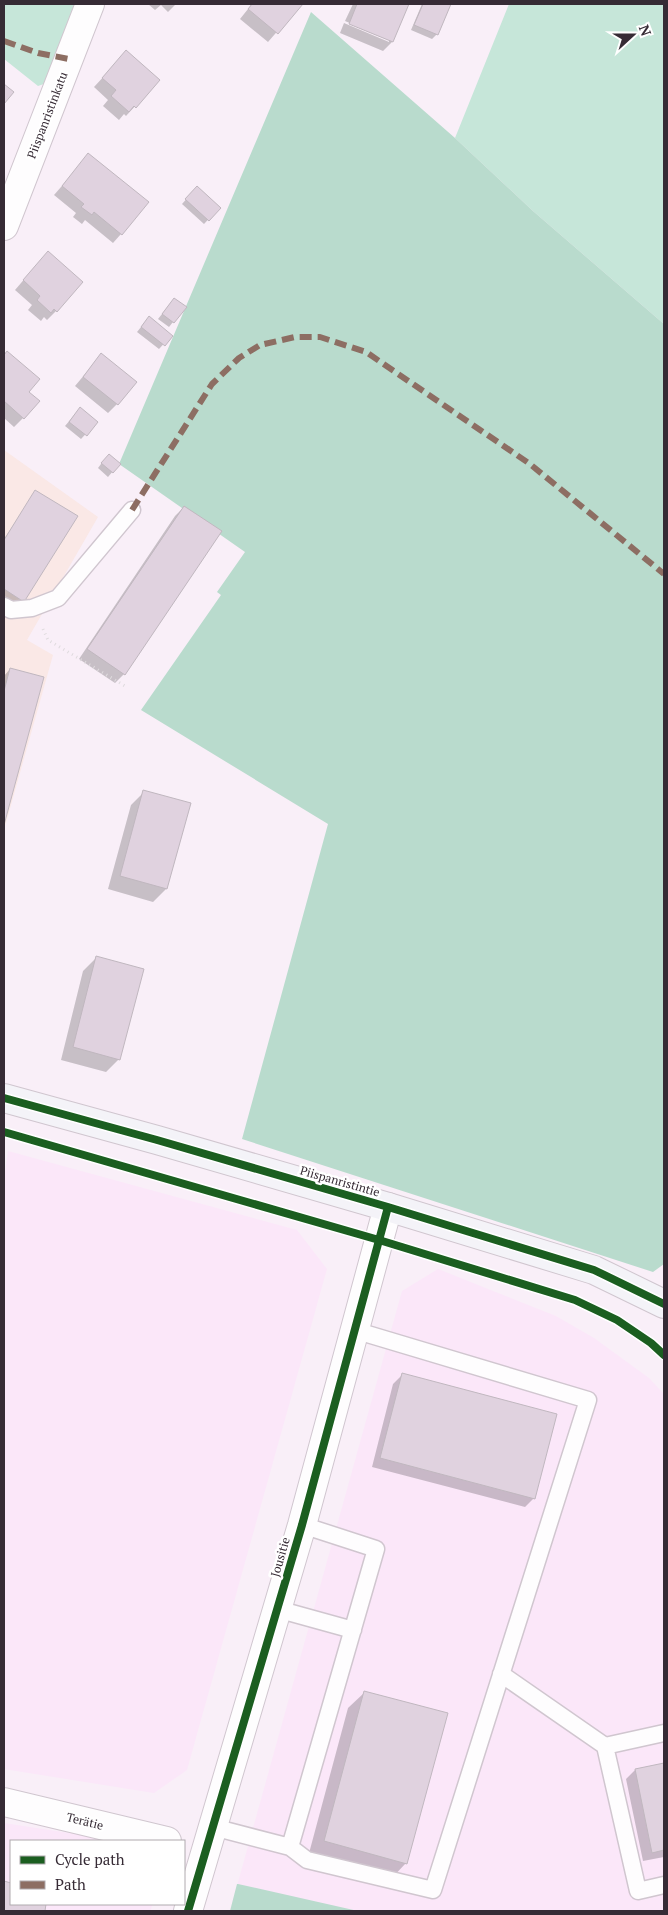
<svg xmlns="http://www.w3.org/2000/svg" width="668" height="1915" viewBox="0 0 668 1915" font-family="'PT Serif',serif">
<style>
.commercial{fill:#fae8e6}
.built{fill:#fbe7f9}
.green{fill:#c6e6d9}
.forest{fill:#b9dbcd}
.shadow{fill:#0003}
.building{fill:#e0d2df;stroke:#c0b7bf}
.lines{fill:none;stroke-linecap:round;stroke-linejoin:round}
.lane-casing{stroke:#d0c6cf;stroke-width:19}
.street-casing{stroke:#d0c6cf;stroke-width:30}
.secondary-casing{stroke:#d0c6cf;stroke-width:30}
.path{stroke:#dfdbde;stroke-width:3;stroke-dasharray:1 4;stroke-linecap:butt}
.lane{stroke:#fefdfe;stroke-width:16}
.street{stroke:#fefdfe;stroke-width:28}
.secondary{stroke:#f4f3f8;stroke-width:28}
.quiet{stroke:#8d6e63;stroke-width:6;stroke-dasharray:12 6;stroke-linecap:butt}
.cycleway-casing{stroke:#fff;stroke-width:11}
.cycleway{stroke:#1b5e20;stroke-width:8}
.labels{text-anchor:middle;dominant-baseline:central;stroke-width:5;stroke-linejoin:round;paint-order:stroke}
.street-label{font-size:12px;fill:#362b35;stroke:#fff}
</style>
<rect width="100%" height="100%" fill="#f9eff8"/>
<path class="commercial" d="M4 450 98 517 27 640 53 655 4 830Z"/>
<path class="built" d="M8 1151 297 1230 327 1269 187 1770 154 1793 4 1769V1179Z
M438 1269 556 1316 594 1338 649 1378 664 1394V1911H230L402 1291Z
M4 1823 121 1841H11V1904H153L150 1911H4Z"/>
<path class="green" d="M4 4H90L61 78 38 86 4 59Z
M509 4H664V324L533 211 455 138Z"/>
<path class="forest" d="M311 12 455 138 533 211 664 324V1264L653 1272 242 1139 328 824 141 710 221 595 217 592 245 552 119 464Z
M237 1884H238L358 1911H230Z"/>
<path class="shadow" d="M148 4H176L168 12 161 5 155 10Z
M252 4H301L268 42 240 19Z
M353 4H408L392 42 383 51 340 33 344 23 389 42V40L345 21Z
M422 4H450L437 34 432 39 411 30Z
M118 61 159 80 126 116 124 114 119 120 103 106 108 100 94 87Z
M89 155 121 234 113 243 85 220 82 224 73 217 76 213 54 195Z
M197 187 219 208 204 224 182 204Z
M39 262 56 311 47 320 44 317 41 321 28 310 32 305 15 290Z
M170 304 173 322 169 327 158 319Z
M145 322 171 336 159 349 137 332Z
M7 353 27 392 23 418 14 427 4 418V357Z
M101 355 117 404 108 413 75 386Z
M76 413 97 422 81 439 65 426Z
M104 460 119 464 108 477 98 468Z
M36 491 23 601 19 605 4 596V539Z
M184 507 220 532 124 674 115 683 79 659 175 516Z
M10 669 42 678 4 820V676Z
M144 792 166 889 153 902 108 889 131 805Z
M96 958 119 1059 106 1072 61 1060 83 971Z
M402 1375 534 1498 525 1507 372 1467 393 1384Z
M365 1692 406 1863 390 1880 308 1857 348 1708Z
M664 1764V1857L643 1861 626 1779 635 1770Z
M4 1882 11 1884V1904H45L43 1911H4Z"/>
<path class="building" d="M252 4H303L278 34 248 9Z
M357 4H409L393 42 349 24Z
M423 4H451L438 35 414 25Z
M126 50 160 80 136 108 134 106 129 112 111 96 116 90 102 78Z
M4 84 14 92 4 104Z
M88 153 149 202 122 235 94 212 92 215 81 207 84 204 62 186Z
M197 186 221 208 209 221 185 199Z
M48 251 83 282 57 312 54 309 51 313 37 300 40 296 23 280Z
M174 298 187 307 174 323 162 314Z
M149 316 173 336 165 346 141 327Z
M7 351 40 379 29 392 40 401 24 419 4 401V355Z
M101 353 137 382 118 405 83 377Z
M80 407 98 422 87 436 69 422Z
M109 454 121 464 113 473 101 463Z
M35 490 78 516 24 602 4 589V540Z
M184 506 222 531 125 675 87 649Z
M10 668 44 677 4 825V691Z
M143 790 191 803 167 889 120 876Z
M96 956 144 969 120 1060 73 1047Z
M402 1373 557 1414 535 1499 380 1458Z
M364 1691 448 1713 407 1864 324 1841Z
M664 1763V1850L652 1853 635 1769Z
M4 1881 11 1883V1904H46L45 1911H4Z"/>
<g class="lines">
<defs>
<path id="lane" d="M4 606 11 610 32 608 58 598 132 510
M277 1609 353 1630
M501 1674 605 1746 664 1733
M605 1746 638 1891 664 1885
M213 1827 290 1847 307 1860 433 1890 588 1400 354 1330
M290 1847 376 1549 302 1525"/>
<path id="street" d="M4 226 90 4
M4 1802 167 1841
M188 1911 302 1525 388 1207"/>
<path id="secondary" d="M4 1098 157 1140 388 1207 594 1270 664 1304"/>
</defs>
<use href="#lane" class="lane-casing"/>
<use href="#street" class="street-casing"/>
<use href="#secondary" class="secondary-casing"/>
<path class="path" d="M43 629 48 640 125 686"/>
<use href="#lane" class="lane"/>
<use href="#street" class="street"/>
<use href="#secondary" class="secondary"/>
<path class="quiet" d="M4 41 38 53 69 59
M132 510 212 384 239 358 260 345 295 337H320L366 352 530 464 664 574"/>
<defs>
<path id="cycleway" d="M4 1098 157 1140 388 1207 594 1270 664 1304
M4 1132 379 1240 575 1300 617 1320 651 1343 664 1355
M188 1911 302 1525 388 1207"/>
</defs>
<use href="#cycleway" class="cycleway-casing"/>
<use href="#cycleway" class="cycleway"/>
</g>
<g class="labels">
<g class="street-label">
<text transform="translate(47 115) rotate(-69)">Piispanristinkatu</text>
<text transform="translate(340 1181) rotate(16)">Piispanristintie</text>
<text transform="translate(280 1557) rotate(-74)">Jousitie</text>
<text transform="translate(85 1821) rotate(14)">Terätie</text>
</g>
</g>
<rect width="668" height="1915" fill="none" stroke="#362b35" stroke-width="10"/>
<rect x="10" y="1840" width="175" height="65" fill="#ffffff" stroke="#afaaae"/>
<rect x="20" y="1856" width="25" height="8" fill="#1b5e20" stroke="#afaaae"/>
<text x="55" y="1865" font-size="15" fill="#362b35">Cycle path</text>
<rect x="20" y="1881" width="25" height="8" fill="#8d6e63" stroke="#afaaae"/>
<text x="55" y="1890" font-size="15" fill="#362b35">Path</text>
<g transform="translate(633 35) rotate(69)" stroke="#ffffff" stroke-width="4" paint-order="stroke">
<path d="M0-4L9 19L0 12L-9 19Z" fill="#362b35"/>
<text y="-8" font-size="14" font-weight="bold" text-anchor="middle" fill="#362b35">N</text>
</g>
</svg>
